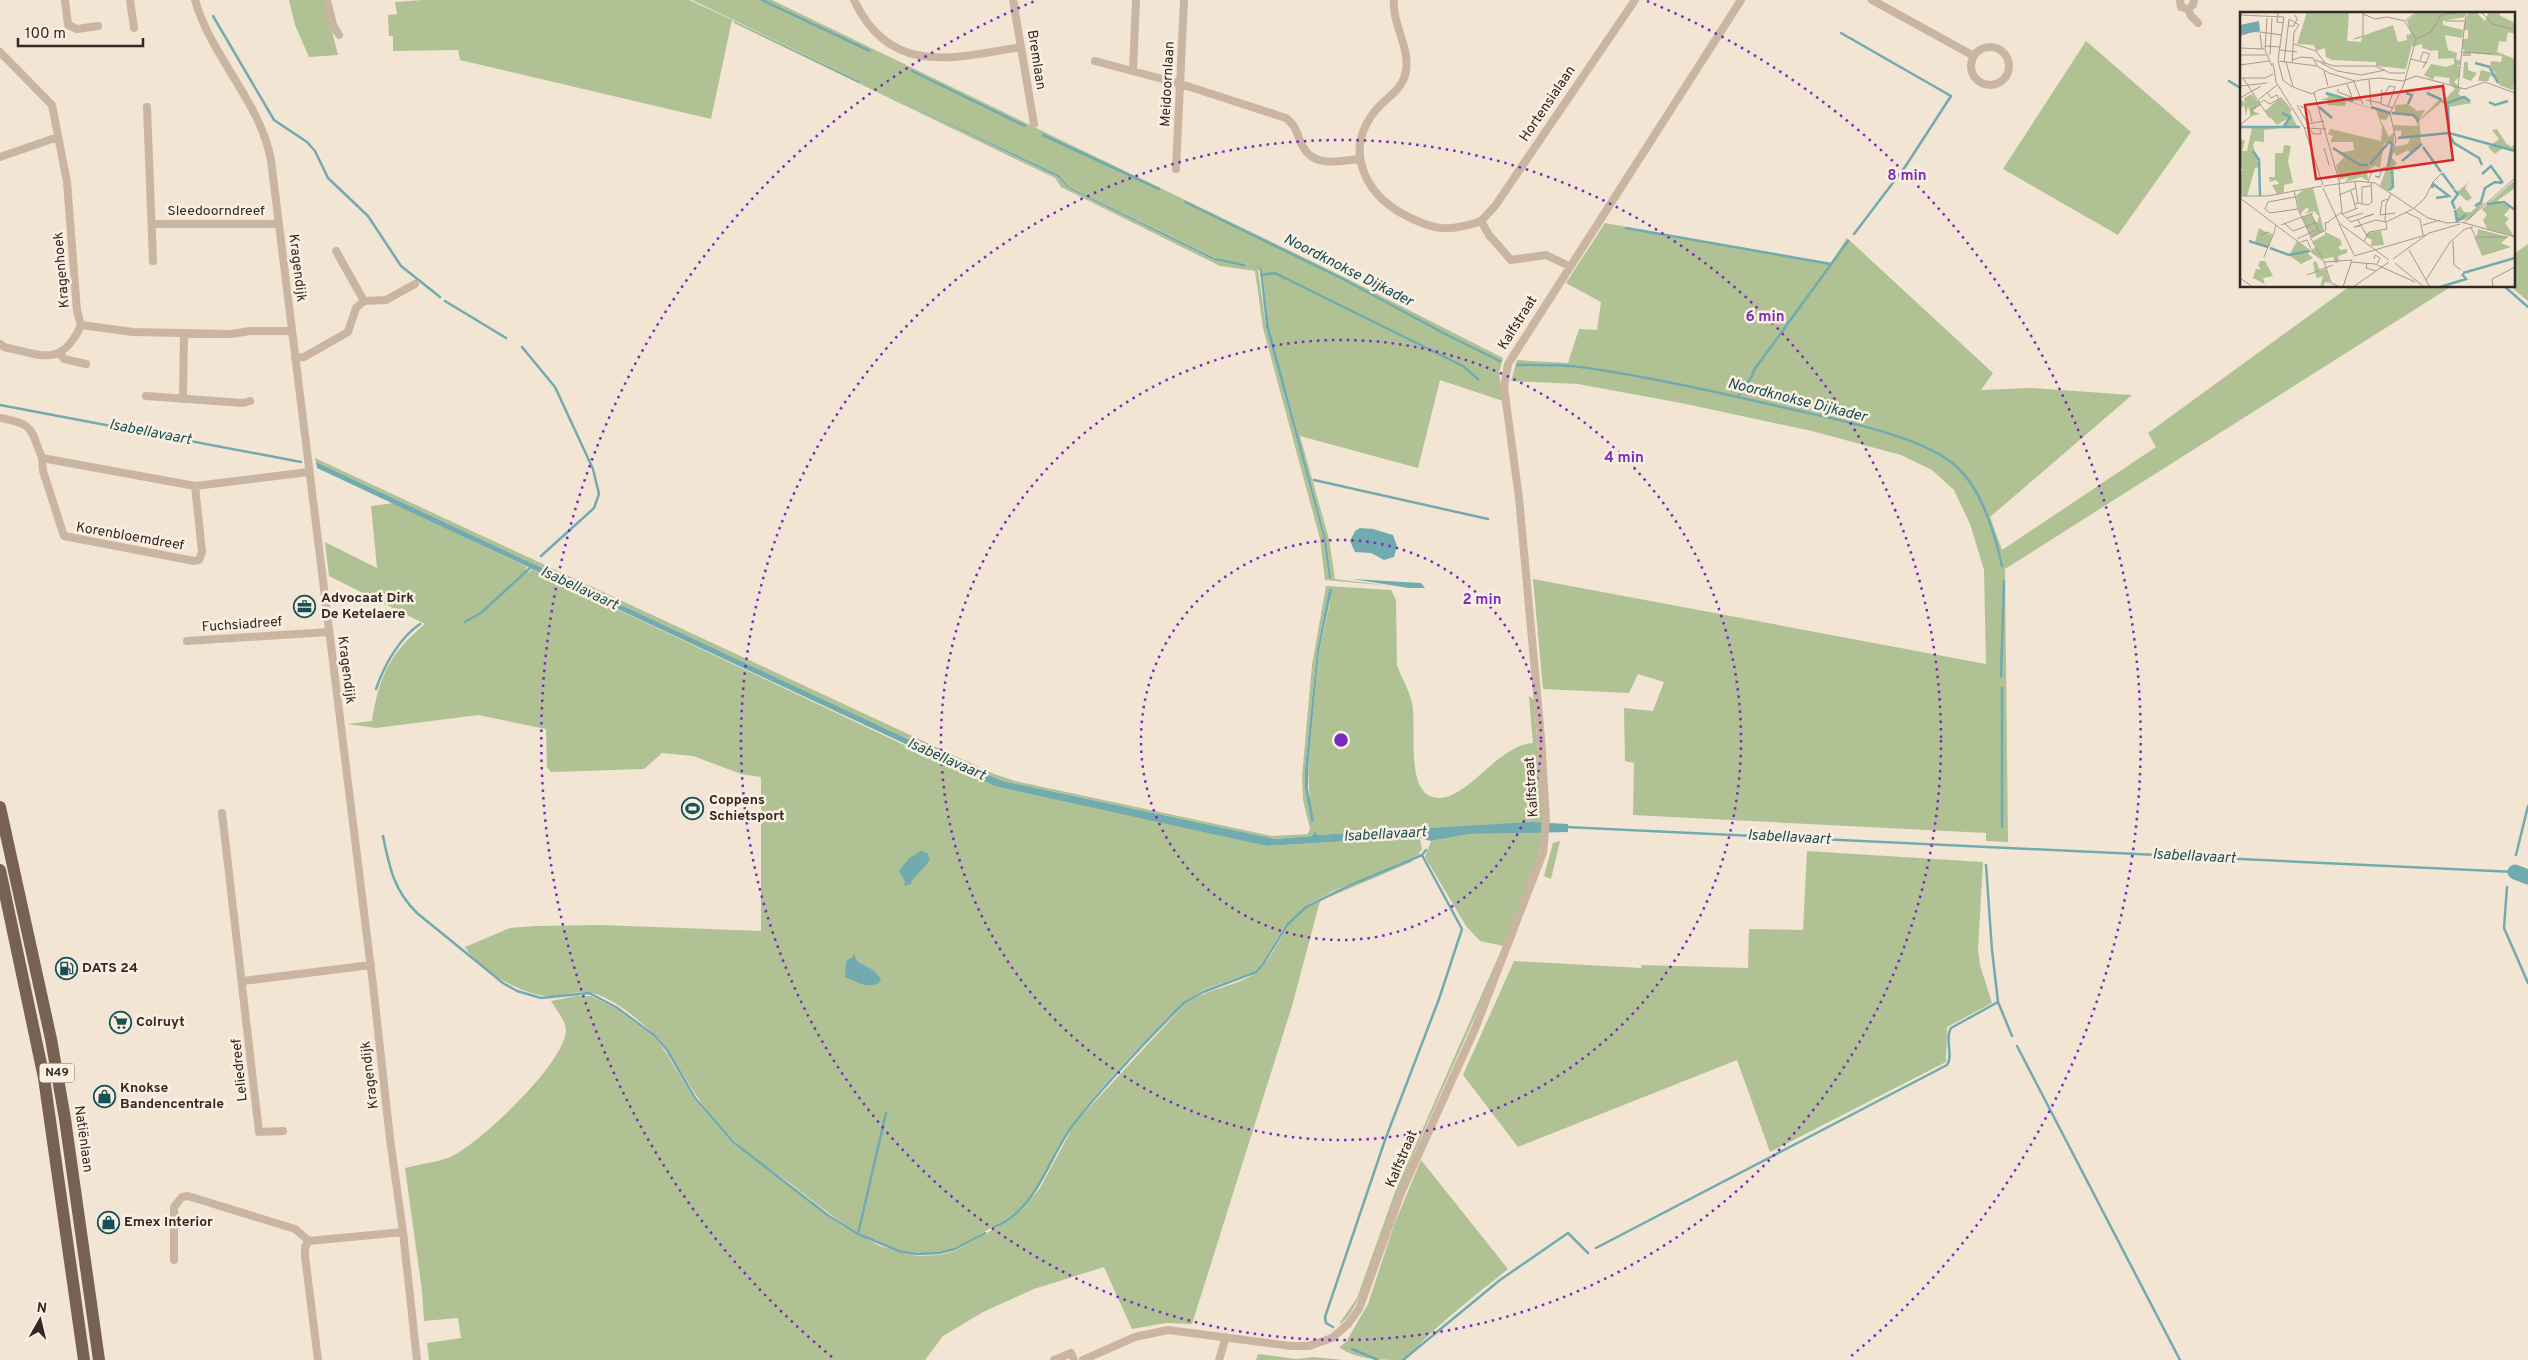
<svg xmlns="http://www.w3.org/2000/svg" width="2528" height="1360" viewBox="0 0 2528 1360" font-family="Overpass,sans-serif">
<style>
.green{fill:#b0c194;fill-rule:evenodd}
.water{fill:#71abb0}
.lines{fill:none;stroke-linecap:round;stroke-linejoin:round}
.stream{stroke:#71abb0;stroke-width:2.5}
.river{stroke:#71abb0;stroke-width:15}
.minor{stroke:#cab5a0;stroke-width:8}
.primary{stroke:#776153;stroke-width:12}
.ring{fill:none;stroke:#7b2cbf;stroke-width:2.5;stroke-dasharray:2.5 5}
.labels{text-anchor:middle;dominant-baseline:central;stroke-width:5;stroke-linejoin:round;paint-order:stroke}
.shield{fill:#faefe0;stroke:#6f645c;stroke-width:1}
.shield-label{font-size:12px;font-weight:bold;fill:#332924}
.street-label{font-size:14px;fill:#332924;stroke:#faefe0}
.poi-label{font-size:14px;font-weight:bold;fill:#332924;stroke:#faefe0;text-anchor:start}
.water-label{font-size:15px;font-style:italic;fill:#175057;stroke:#faefe0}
.inset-river{fill:none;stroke:#71abb0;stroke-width:2.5}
.inset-road{fill:none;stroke:#a69a8e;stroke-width:1}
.view{fill:#d62828;fill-opacity:0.15;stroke:#d62828;stroke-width:2.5}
.inset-edge{fill:none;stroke:#332924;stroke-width:2.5}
.centre{fill:#7b2cbf;stroke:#faefe0;stroke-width:2.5}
.ring-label{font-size:15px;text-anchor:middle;font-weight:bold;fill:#7b2cbf;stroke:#faefe0;stroke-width:5;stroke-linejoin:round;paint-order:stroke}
</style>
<rect width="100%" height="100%" fill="#f2e5d4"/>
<path class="green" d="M289 0H324L338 55 309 57 295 25Z
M423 0H689L732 20 711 119 460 60 458 50 393 51V36H389L388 15 397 14 395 2Z
M692 0H772L1342 276 1503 358 1499 373 1503 401 1440 380 1418 468 1300 436 1329 539 1335 579 1392 586 1325 580 1320 539 1263 328 1255 271 1220 266 1061 187 1055 178 734 23V21L860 81ZM872 87 1059 175 1069 187 1220 260 1245 264V267L1214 260 1068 188 1058 177ZM1258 269 1262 270 1269 326 1326 539 1331 578 1324 540 1266 327Z
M2086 41 2191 132 2118 235 2003 169Z
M1605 223 1830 264 1847 238 1993 373 1981 390 2031 388 2132 395 1990 517 2002 550 2156 447 2148 433 2350 286H2452L2005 569 2008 842 1986 841V833L1633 815 1634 763 1625 761 1624 708 1653 711 1664 682 1638 674 1629 693 1543 689 1533 579 1986 664 1984 570 1970 524 1954 490 1932 470 1901 455 1812 431 1686 404 1578 384 1511 381 1517 360 1568 363 1579 329 1597 330 1601 302 1566 283Z
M2528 244V301L2510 286H2514V254Z
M315 458 994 774 1015 781 1272 836 1308 834 1310 829 1303 800 1302 776 1312 665 1326 586 1391 590 1396 600 1397 665C1401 677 1409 689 1412 703 1417 725 1406 786 1430 796 1462 810 1495 745 1533 743L1529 696 1534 700 1543 819 1541 823 1317 835 1315 830 1312 836 1275 839 1003 781 959 763 316 462ZM1329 589 1330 603 1319 651 1308 768 1311 822 1305 789V768L1317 650Z
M394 503 527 567 525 571 529 572 532 569 976 779 1267 846 1416 837V839H1420L1422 849 1418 855 1333 891 1306 906 1285 925 1262 963 1255 971 1203 990 1184 1003C1145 1040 1106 1080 1074 1122 1056 1145 1046 1181 1029 1200 1016 1214 998 1224 982 1233 972 1239 960 1247 948 1250 890 1265 837 1220 795 1187 775 1172 753 1158 734 1141 713 1122 697 1097 682 1073 673 1060 667 1045 655 1035 638 1020 614 998 592 993 578 990 563 996 549 996 524 997 477 968 465 947L510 928 535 926 600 925 761 931V777L741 774 693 756 662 753 644 769 551 772 547 767 546 729 478 715 376 728 347 724 372 721C379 676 390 653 425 624L329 576 325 542 377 568 371 506Z
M1541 831C1541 868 1522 902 1509 935 1475 1022 1433 1106 1398 1192 1387 1216 1360 1318 1339 1324L1357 1298 1395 1192 1503 946 1480 941 1466 926 1425 857 1431 841 1470 834Z
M1560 841 1551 879 1544 876 1553 843Z
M1807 851 1983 862 1978 949 1980 965 1992 1003 1947 1027 1946 1062 1770 1152 1737 1060 1518 1147 1463 1075 1514 961 1641 968 1642 965 1748 968 1749 929 1803 930Z
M1410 861H1414L1320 901 1292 1006 1192 1324 1166 1323 1132 1329 1104 1267 1034 1289 983 1312 943 1336 925 1360H429L427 1343 461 1338 458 1318 424 1321 422 1291 405 1168C419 1164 436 1163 450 1157 479 1144 564 1064 566 1031 566 1020 556 1010 551 1001L576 996H591L615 1008 655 1038 665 1051 694 1099 732 1143 842 1226 880 1246 917 1256 939 1255 955 1251 999 1226 1024 1208 1040 1188 1075 1123 1185 1004C1208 988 1234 987 1254 974 1275 959 1280 930 1299 913 1324 891 1378 875 1410 861Z
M1421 1160 1508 1269C1472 1298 1436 1325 1405 1360 1382 1360 1356 1360 1339 1347L1346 1342 1368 1304 1394 1225Z
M1258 1354 1296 1359 1314 1357 1343 1360H1256Z"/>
<path class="water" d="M689 0 860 82 859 83Z
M872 87 1059 175 1069 187 1215 258 1245 264V267L1214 260 1068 188 1058 177Z
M1256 264 1262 270 1269 326 1326 539 1331 578H1329L1324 540 1266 327 1260 271Z
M316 462 959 763 1003 781 1275 839 1312 836 1315 830 1317 835 1532 822 1568 824V832L1470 834 1431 841 1416 837 1267 846 995 786 317 468Z
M1360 528 1373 529 1393 535 1397 546 1394 557 1384 560 1371 553 1355 552 1350 541 1355 531Z
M1352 579 1421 583 1425 588H1409Z
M1329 589H1332L1331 595 1319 651 1308 768V789L1314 821 1311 822 1305 789V768L1317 650Z
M921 851 927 853 930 859C925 869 915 873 911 884L904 886 905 881 899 871 909 858Z
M853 953 858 962 873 970 881 979 879 983C866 989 857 982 845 977L846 961 853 957Z"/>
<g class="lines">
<path class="stream" d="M762 0 870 51
M213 16 274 120 307 142 315 151 328 178 368 216 401 266 440 297
M1841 33 1951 96 1905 167 1854 234
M912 71 1025 126
M2229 81 2242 89
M1043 135 1159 189
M1185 202 1343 279 1449 336 1500 361
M1626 228 1831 264
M1261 275 1274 273 1285 278 1463 366 1478 379
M2504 286 2528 307
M445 301 506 338
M522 347 555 387 593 469 599 494 594 508 541 556
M1517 365C1538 365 1560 364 1581 367 1651 377 1721 393 1790 409 1834 419 1924 436 1957 467 1982 490 1995 534 2002 566
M1738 397 1752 376 1754 370 1848 241
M0 405 301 462
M1314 480 1488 519
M465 622 482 612 531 567
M2001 676 2004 581
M2002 688V827
M376 689C384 666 399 638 420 624
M1566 827 2515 872
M383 836C389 866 394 891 417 913L503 983 517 991 541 998 589 993 616 1007 655 1036 667 1050 695 1098 733 1142 829 1216 858 1234 899 1251 917 1254 939 1253 955 1249 985 1233
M2516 855 2528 806
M1986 865 1992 950 1998 1002 2012 1036
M2507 887 2504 928 2528 983
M2017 1046 2180 1360
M994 1227C1040 1208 1047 1157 1076 1121 1109 1080 1147 1040 1184 1003L1203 992 1256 972 1263 964 1287 925 1306 907 1348 886 1422 855 1426 850
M858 1234 886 1113
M1596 1248 1947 1065C1954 1055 1944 1039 1951 1028L1998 1002
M1333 1327 1326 1323 1325 1317 1385 1140 1439 999 1462 929 1422 855
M1352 1349 1378 1360
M1403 1360 1500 1280 1568 1233 1588 1253"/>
<path class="river" d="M2515 872 2528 877"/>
<path class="minor" d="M65 0 68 25 77 29 98 26
M130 0 134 28
M195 0C211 57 260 101 271 160L373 985 390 1139 403 1232 417 1360
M327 0 333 25 339 35
M854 0C890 77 954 58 1021 47
M1013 0 1034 124
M1394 0C1392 24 1410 47 1406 71 1402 93 1383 98 1372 115 1345 152 1366 193 1401 213 1432 230 1448 233 1481 221L1489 235 1511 260 1546 255 1569 266
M1872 0 1974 56
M2180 0 2181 7 2188 9 2193 5 2194 0
M2188 9 2191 16 2198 23
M1971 66a19 19 0 1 1 38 0a19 19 0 1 1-38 0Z
M0 52 52 105 67 182 77 311 81 325
M1095 61 1181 84 1286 118C1300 131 1295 132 1303 147 1315 168 1339 161 1359 159
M1133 71 1136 0
M147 107 153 261
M0 157 58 137
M1176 169 1184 0
M1481 221 1495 206 1635 0
M153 224H279
M364 301 386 300 415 284
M81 325 133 332 231 334 250 331H292
M0 344 4 347C41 355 62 368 81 325
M61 354 64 359 86 364
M295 358 304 357 348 332 356 308 364 301 336 251
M146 396 243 403 250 401
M183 399 184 333
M0 418C34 424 30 428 42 458L195 486 309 472
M42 458 43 471 64 536 194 561 199 560 202 552 195 486
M187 641 328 632
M222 813 259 1132 283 1131
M243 981 371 965
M309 1241 305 1247V1256L318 1360
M174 1260V1207L182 1197 188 1196 295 1229 309 1241 403 1232
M1054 1360 1071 1353 1074 1360
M1083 1360 1135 1337 1168 1330 1291 1346H1309L1332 1338 1348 1324 1359 1309 1401 1193 1475 1029 1543 853 1546 819 1541 737 1519 498 1504 387 1508 364 1741 0
M1219 1360 1226 1337"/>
<path class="primary" d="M0 807 51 1039 65 1119 99 1360
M0 870 44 1078 84 1360"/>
</g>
<g class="ring">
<circle cx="1341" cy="740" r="200"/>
<circle cx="1341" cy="740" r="400"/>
<circle cx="1341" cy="740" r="600"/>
<path d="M832 1357A800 800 0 0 1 1035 1M1647 1A800 800 0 0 1 1850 1357"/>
</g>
<defs>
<symbol id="office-ring" viewBox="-11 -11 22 22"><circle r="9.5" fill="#faefe0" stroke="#175057" stroke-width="1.5"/><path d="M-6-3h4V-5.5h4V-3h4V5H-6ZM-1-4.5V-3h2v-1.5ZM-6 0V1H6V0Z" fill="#175057"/></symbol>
<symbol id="stadium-ring" viewBox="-11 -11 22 22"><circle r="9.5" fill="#faefe0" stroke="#175057" stroke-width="1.5"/><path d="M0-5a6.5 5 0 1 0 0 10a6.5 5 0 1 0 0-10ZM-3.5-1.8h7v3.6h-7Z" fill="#175057"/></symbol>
<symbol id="fuel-ring" viewBox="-11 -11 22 22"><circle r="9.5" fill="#faefe0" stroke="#175057" stroke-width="1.5"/><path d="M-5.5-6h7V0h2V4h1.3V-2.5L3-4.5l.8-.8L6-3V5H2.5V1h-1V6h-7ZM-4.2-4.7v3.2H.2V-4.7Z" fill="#175057"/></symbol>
<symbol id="supermarket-ring" viewBox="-11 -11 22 22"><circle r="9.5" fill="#faefe0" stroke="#175057" stroke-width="1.5"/><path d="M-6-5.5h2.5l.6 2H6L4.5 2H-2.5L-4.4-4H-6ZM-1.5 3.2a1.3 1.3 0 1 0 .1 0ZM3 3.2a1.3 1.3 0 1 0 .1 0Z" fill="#175057"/></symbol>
<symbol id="shop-ring" viewBox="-11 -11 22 22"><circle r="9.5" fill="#faefe0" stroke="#175057" stroke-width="1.5"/><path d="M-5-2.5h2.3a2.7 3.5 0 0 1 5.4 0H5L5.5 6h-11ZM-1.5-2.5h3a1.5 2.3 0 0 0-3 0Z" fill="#175057"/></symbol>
</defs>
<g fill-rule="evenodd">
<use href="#office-ring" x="292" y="594" width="25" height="25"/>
<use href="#stadium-ring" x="680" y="796" width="25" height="25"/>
<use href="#fuel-ring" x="54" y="956" width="25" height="25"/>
<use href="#supermarket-ring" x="108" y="1010" width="25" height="25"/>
<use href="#shop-ring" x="92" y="1084" width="25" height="25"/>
<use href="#shop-ring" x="96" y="1210" width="25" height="25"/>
</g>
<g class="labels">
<rect class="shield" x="39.5" y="1063.5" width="35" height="19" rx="4"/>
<g class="shield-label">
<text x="57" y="1073">N49</text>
</g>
<g class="street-label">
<text transform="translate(1036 60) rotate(81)">Bremlaan</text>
<text transform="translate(1168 84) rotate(-87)">Meidoornlaan</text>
<text transform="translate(1548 104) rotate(-56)">Hortensialaan</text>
<text x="216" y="211">Sleedoorndreef</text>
<text transform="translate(297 268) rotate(83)">Kragendijk</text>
<text transform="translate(62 270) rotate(-95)">Kragenhoek</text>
<text transform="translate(1518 323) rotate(-58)">Kalfstraat</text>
<text transform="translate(130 537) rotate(10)">Korenbloemdreef</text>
<text transform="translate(242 625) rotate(-4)">Fuchsiadreef</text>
<text transform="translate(346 670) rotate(83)">Kragendijk</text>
<text transform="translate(1532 787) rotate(-94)">Kalfstraat</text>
<text transform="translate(240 1070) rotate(-96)">Leliedreef</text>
<text transform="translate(370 1075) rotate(-97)">Kragendijk</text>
<text transform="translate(83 1139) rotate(82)">Natiënlaan</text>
<text transform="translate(1402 1159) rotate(-67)">Kalfstraat</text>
</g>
<g class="poi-label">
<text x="321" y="598">Advocaat Dirk<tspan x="321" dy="16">De Ketelaere</tspan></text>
<text x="709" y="800">Coppens<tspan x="709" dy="16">Schietsport</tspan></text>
<text x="82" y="968">DATS 24</text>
<text x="136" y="1022">Colruyt</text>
<text x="120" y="1088">Knokse<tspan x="120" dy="16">Bandencentrale</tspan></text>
<text x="124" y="1222">Emex Interior</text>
</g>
<g class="water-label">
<text transform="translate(1348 271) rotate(27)">Noordknokse Dijkader</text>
<text transform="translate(1797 401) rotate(14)">Noordknokse Dijkader</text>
<text transform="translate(150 433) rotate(11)">Isabellavaart</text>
<text transform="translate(579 589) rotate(25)">Isabellavaart</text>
<text transform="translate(946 760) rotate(24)">Isabellavaart</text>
<text transform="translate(1385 835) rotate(-3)">Isabellavaart</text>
<text transform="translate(1789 838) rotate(3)">Isabellavaart</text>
<text transform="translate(2194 857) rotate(3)">Isabellavaart</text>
</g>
</g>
<g transform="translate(2240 12)">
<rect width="275" height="275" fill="#f2e5d4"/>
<path d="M67 0H109L107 29 121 30 122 24 153 13 158 30 167 28 166 23 171 22 167 9 177 1 226 0 224 5 203 9V13L223 18 228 0H236L245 9 249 0H261L259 3 275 11V22L268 20 266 30 259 29 257 40 275 47V73L272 75H275L272 78 259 73 257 66 250 64 248 69H238L241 58 256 62 250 55 251 49 261 50 262 44 231 41V44H222L225 38 222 37V28L228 26V18H223L222 26 205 23 208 38 217 41 216 47 221 49 220 53H217L220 55 219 65 214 70 221 76 218 82 232 91 209 95 203 89 215 77 209 71 210 66 195 64 193 68 184 63 191 52 206 55 214 52V46L198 47V38L191 39 182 36V32L172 35V32L166 57 136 54V50L92 48 86 45 85 36 76 39 74 33 57 32ZM224 50H228V58L237 61 231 69 223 66ZM84 81 150 102 155 99V93L168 92 177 99 185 98 179 108 200 87 203 89 179 109 181 124 161 125V118L155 119 153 113 178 114 174 104 150 102 146 108 140 107 149 125 154 120V135L168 132 170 126 175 125H180L182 133 171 142 168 138 157 144 153 140 151 145 157 151 151 158 153 175 148 179 140 174 154 134 149 129 144 132 140 156 135 154 127 159 128 169 121 165 105 170 109 165 100 168 96 154 104 145 98 141 114 138 113 130H90L93 124 88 122 90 117 86 116 141 129 142 115 136 98 106 89 105 94 87 93 88 88H80L89 85ZM12 82 20 92 13 99 20 102 11 104 8 94 6 104 4 93 0 97V87L5 91 4 86ZM41 85 52 98 50 100 57 114 24 118V130L15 129 13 133 19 155 15 156 7 184 0 183V161L3 157H0V127L5 129 2 139H7L12 116 44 114 50 105 37 113 25 99ZM257 117 266 131 271 135 274 133 275 139 263 136 255 142 248 135 259 127 252 118ZM44 133 51 134 48 149 53 171 44 173V180L37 182 32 173 39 172 36 168 30 170 29 165H35V141H43ZM275 168V176L257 189 271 195 264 203 269 207 265 211 274 224 248 218 243 208 247 203 242 197ZM229 170 225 176 232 186 227 189 217 180ZM73 176 84 219 72 226 62 206 70 202 77 211 79 204 74 199 65 202 69 198 67 195 60 202 56 184 63 178ZM242 190 244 191 230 207 217 209 216 198 220 194 224 200H231ZM19 216 32 224 29 235 15 230ZM238 217 268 225 261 231 271 235 242 244 234 225H237ZM141 219 144 233 131 234 132 228 126 225 127 221ZM85 220 100 227 102 233 98 235 101 238 107 237V241L98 244 99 250 95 251 93 245 83 247 70 239 76 235 73 229 85 223ZM57 229 70 240 68 242 73 246 61 252 49 243ZM20 249H25L33 264 23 266 25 272 13 266 16 257 21 258 18 253ZM76 249 80 259 86 257 90 271 85 270 83 275H80L83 264 77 266 75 261 73 250Z" fill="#b0c194"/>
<path d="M19 9 20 19 0 23V13Z" fill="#71abb0"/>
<path class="inset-river" d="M235 51 250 55M250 56 258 71M86 81 113 89M166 81 172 83 168 92M187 81 202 88M203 89 208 95 209 120M249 90 255 93 268 89M207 91 224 85 230 89M79 95 92 106M131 95 150 101M42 101 50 105 44 114M152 101 173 103 179 109M0 115H60M209 121 275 139M209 122 214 131 239 146 242 153M158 126 209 121M183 135 201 160M93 136 120 153H128M13 139 19 148 20 184M162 149 182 132M130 152 150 129M148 154 152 133 150 129M202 161 214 177M242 162 251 154 263 171M192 176 193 172 209 184 196 186M149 178 153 175 152 158M214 178 218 182 212 190 215 197M247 192 264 190 275 198M235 194 241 190 245 176 255 170 262 171M215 198 217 209 226 203M9 229 28 235M30 236 49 243 69 239M223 261 275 246M200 275 226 267 222 262"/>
<path class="inset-road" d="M38 0 37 10 43 11M241 0 253 12 275 18M123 2 135 7 147 5 165 9 177 0M0 3 44 5 38 48M27 6 25 38 32 54M49 7 59 13 54 20 52 51M205 9H224M165 10 176 27M48 14H54L57 7 55 3M20 22 22 37M0 24 12 19 42 23M114 27 123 24V0M176 27 191 20 201 3 222 0M54 32 76 39 85 51M25 34 41 35M0 36 24 37M40 38 57 40M222 40 253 42M0 43H26M30 43 32 6M170 47 187 51M52 48 61 45 73 46 77 54M75 48 94 54H135L150 61H165M180 48 183 40 190 42 183 56M38 49 77 54M38 49 43 68 52 75M44 50 49 7M46 50 53 75M33 51 36 70 64 115 83 173M81 51 97 59 121 63 145 58M0 53 29 49M77 54 89 61 115 69M84 59 88 74M0 66H25L33 62M3 66 17 87M129 68 131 93M114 70 123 92M107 72 113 88H121M0 74 27 71M53 75 72 82M218 75 226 0M98 77V80L111 85M142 77 141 92 153 96M74 81 100 172M141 81H145L149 74 155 75 148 94M72 82 78 78 121 68 139 66 163 69 176 64 225 77 245 70 275 81M0 86 21 74M126 88 141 91M20 91 24 88 30 92 39 87 37 83 31 86 27 80M20 92 30 106M57 93 68 112 84 109M60 94 69 98 72 110M0 113 11 104 12 97 20 93 18 88 37 73M64 116 86 117M71 118 73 122H81L80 118M84 136 89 153M140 165 135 164 139 166 142 157M128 170 131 161 149 154 156 128 150 101 164 72 176 27M84 174 117 169 135 171 188 206 207 211 220 210M83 176 99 211 149 248M54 178 58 197 71 225 86 218 85 211 89 210M111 179 116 197M99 183 116 176M0 184H27L82 174M55 185 28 190 25 197 30 201 58 197M0 186 85 250 112 248M148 187 142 189 140 203 155 201M118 191 128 193 132 190 131 170M122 191V175L131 174M114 192 118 191 115 169M165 200 180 207 183 223M101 201 111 210 134 202 124 205M71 202 80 221M102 202 118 196M107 206 123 201M118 208 127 224M145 209 146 192 151 182M88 210 102 200 99 172M146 210 173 197 185 186 193 170 202 161M221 210 275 225M44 211 53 219 75 211M224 211 275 166M99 212 114 243M41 213 73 201M183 213 200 208M120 214 114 215 136 208 146 210M231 216 236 225H268M21 223 28 220 33 224 36 213M70 225 82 246M57 227 78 217M124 229 129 220 147 217 146 210M213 229 214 253 221 258M61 230 67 228 71 237M169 238 190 275M114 244 186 223M24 245 33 223M134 247 135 243 140 246 137 252M153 247 189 221 220 212M84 249 91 271 100 275M111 250 135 252 175 270M127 251 126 256 136 259M155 251 184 275M67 263 93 253M0 266 13 275M186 268 210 230 225 217 233 215M103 275 112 248M113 275 149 250M253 275 252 267 275 255"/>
<path class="view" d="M203 74 213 148 76 167 65 93Z"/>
<rect width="275" height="275" class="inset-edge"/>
</g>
<circle cx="1341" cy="740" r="8" class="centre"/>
<g class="ring-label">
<text x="1907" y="180">8 min</text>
<text x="1765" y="321">6 min</text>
<text x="1624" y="462">4 min</text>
<text x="1482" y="604">2 min</text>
</g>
<g transform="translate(40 1320) rotate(8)" stroke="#faefe0" stroke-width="4" paint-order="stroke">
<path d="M0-4L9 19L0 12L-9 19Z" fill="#332924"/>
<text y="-8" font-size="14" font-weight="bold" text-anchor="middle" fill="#332924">N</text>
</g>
<path d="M18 38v8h125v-8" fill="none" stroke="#332924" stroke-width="2.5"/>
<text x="25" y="38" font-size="15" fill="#332924" stroke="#faefe0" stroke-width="4" paint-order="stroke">100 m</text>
</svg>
